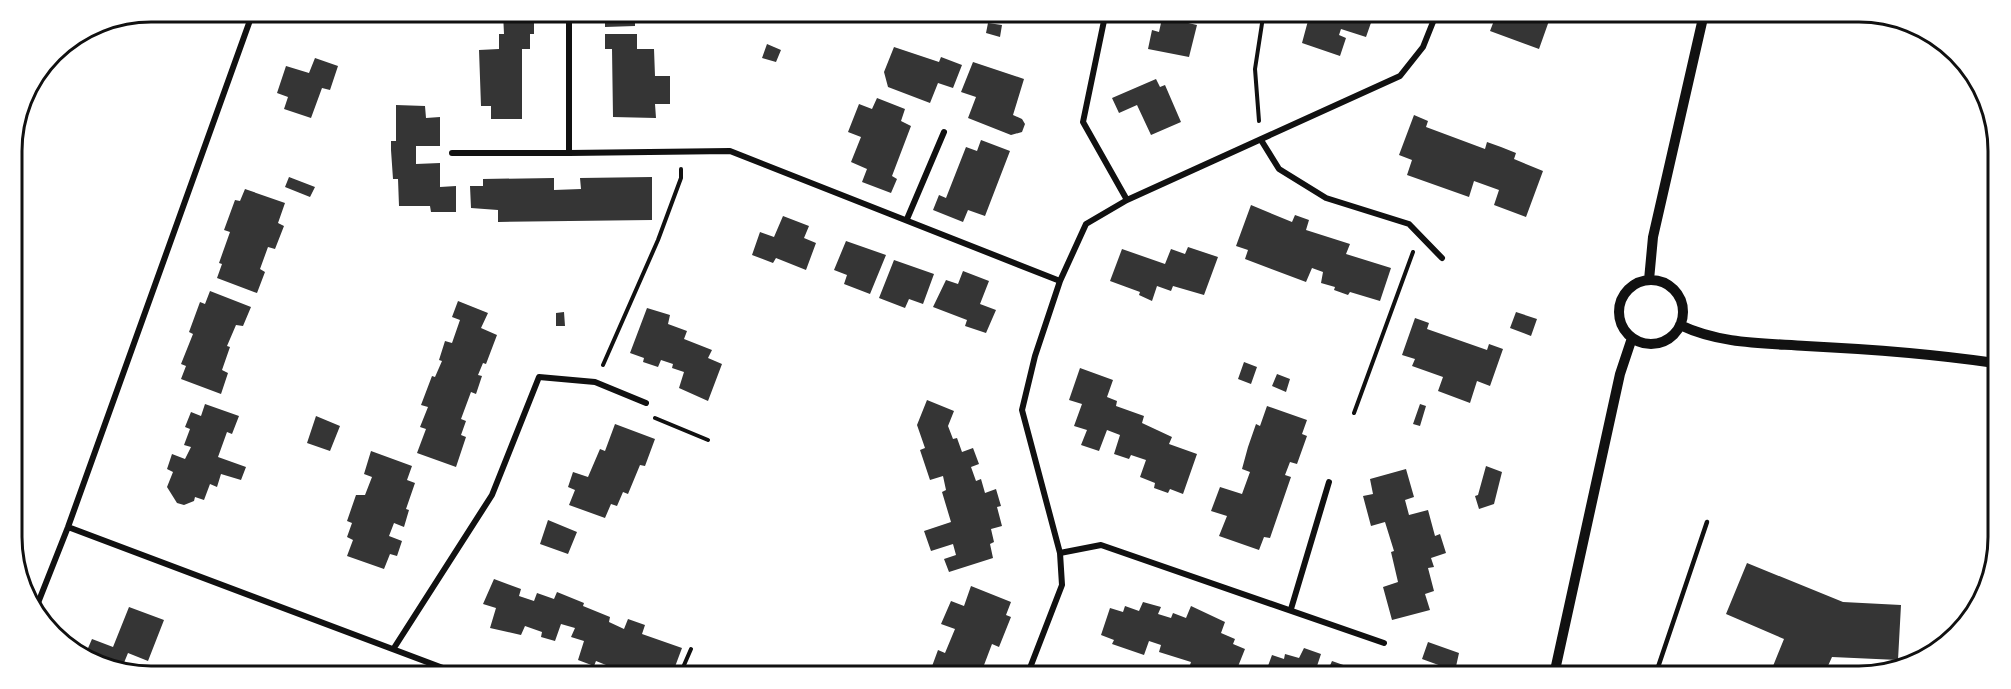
<svg xmlns="http://www.w3.org/2000/svg" width="2011" height="689" viewBox="0 0 2011 689" font-family="Cabin,sans-serif">
<style>
.building{fill:#353535}
.lines{fill:none;stroke-linecap:round;stroke-linejoin:round}
.path{stroke:#111;stroke-width:4}
.service{stroke:#111;stroke-width:4.5}
.minor{stroke:#111;stroke-width:6}
.tertiary{stroke:#111;stroke-width:10}
.rim{fill:none;stroke:#111;stroke-width:3}
</style>
<rect width="100%" height="100%" fill="#fff"/>
<path class="building" d="M503 13 546 14V22H534V34H530V49H522V119H491V106H481L479 50 499 49V34H504Z
M605 14H635V26L605 27Z
M1136 16H1185L1184 22 1197 25 1189 57 1148 49 1152 30 1159 32 1161 23 1135 18Z
M1309 17H1373L1366 37 1341 29 1339 35 1346 38 1340 56 1302 43Z
M1495 18H1550L1539 49 1490 31Z
M988 23 1002 25 1000 37 986 33Z
M605 34H637V49H654L655 76H670V104H655L656 118 613 117 612 49H605Z
M767 44 781 50 776 62 762 58Z
M894 47 939 62 941 57 962 65 953 88 938 83 930 103 888 87 884 72Z
M315 58 338 66 330 90 322 88 311 118 284 109 288 97 277 93 286 66 309 73Z
M973 62 1024 79 1013 115 1022 119 1025 124 1022 132 1011 135 968 118 976 97 961 92Z
M1156 79 1160 87 1165 85 1181 122 1151 135 1137 105 1119 113 1112 98Z
M877 98 905 109 901 121 911 126 892 176 897 179 891 193 862 182 867 169 851 162 861 137 848 132 859 104 872 109Z
M396 105 425 106 426 118 440 117V146H416V164L440 163V187L456 186V212H431L430 206H399L398 179H393L391 150V141H396Z
M1414 115 1428 121 1426 127 1485 149 1487 142 1501 147 1516 153 1514 159 1543 171 1526 217 1494 205 1499 190 1474 181 1469 197 1407 175 1412 160 1399 155Z
M981 140 1010 151 985 216 968 210 963 222 933 210 939 195 946 198 966 147 977 151Z
M289 177 315 187 310 197 285 187Z
M652 177V220L498 222V210L471 208 470 186H483V179L554 178V190L581 189 580 178Z
M245 189 285 203 278 223 284 226 275 249 268 247 260 269 265 272 257 293 217 278 222 264 219 263 230 232 224 230 235 200 240 201Z
M1251 205 1292 222 1295 215 1309 220 1306 230 1350 244 1346 254 1391 268 1380 301 1350 292 1348 295 1334 290 1335 287 1321 283 1323 272 1312 268 1306 282 1245 259 1248 250 1236 246Z
M783 216 809 226 804 238 816 243 806 270 776 258 773 263 752 255 760 232 774 237Z
M846 241 886 255 870 294 844 284 847 275 834 270Z
M1188 247 1218 257 1204 295 1173 286 1171 291 1157 286 1152 301 1139 295 1140 292 1110 281 1122 249 1165 264 1171 249 1185 254Z
M894 260 934 274 923 304 909 299 905 308 879 298Z
M963 271 989 281 980 304 996 310 986 333 965 326 967 320 933 307 946 280 958 284Z
M210 291 251 307 243 326 236 325 227 346 230 347 222 370 228 373 221 394 181 379 186 366 181 364 193 334 189 332 200 302 205 304Z
M458 301 488 313 481 328 497 335 486 364 483 363 478 375 482 376 476 394 471 392 461 419 466 421 461 435 466 437 456 467 417 453 426 429 420 427 428 407 421 405 432 376 435 377 442 361 439 360 445 341 452 343 460 320 452 317Z
M647 308 670 315 668 324 687 331 684 339 712 350 708 358 722 364 708 401 679 388 684 372 672 368 673 364 661 360 658 367 643 362 644 358 630 353Z
M564 312 565 326H556V313Z
M1516 312 1537 319 1531 336 1510 328Z
M1415 318 1429 323 1427 329 1487 350 1489 344 1503 349 1490 386 1477 381 1470 403 1438 391 1443 377 1412 366 1415 359 1402 355Z
M1244 362 1257 367 1251 384 1238 379Z
M1080 368 1113 380 1107 397 1117 401 1116 406 1144 416 1142 423 1172 437 1169 444 1197 454 1183 494 1170 489 1168 493 1154 488 1155 483 1140 477 1146 460 1131 455 1129 459 1114 454 1120 435 1107 430 1099 451 1081 445 1087 430 1074 426 1082 404 1069 400Z
M1277 374 1290 379 1286 392 1272 386Z
M927 400 954 411 948 426 953 439 957 438 962 452 973 448 979 464 971 467 976 481 981 479 985 493 996 489 1001 506 997 507 1002 526 991 529 994 542 990 544 993 558 949 572 944 559 956 555 953 544 931 551 924 531 951 522 942 492 946 490 943 476 930 480 920 450 925 448 917 425Z
M205 404 239 416 232 434 227 432 218 457 246 467 241 480 221 474 217 487 210 484 204 500 195 497 194 501 184 505 177 503 167 487 173 472 167 469 172 454 185 459 191 447 184 445 190 429 185 427 191 412 201 416Z
M1420 404 1426 406 1420 426 1413 424Z
M1267 406 1307 420 1302 434 1307 436 1297 464 1290 462 1285 475 1291 477 1270 538 1264 537 1259 550 1219 536 1227 516 1211 511 1220 487 1242 494 1250 472 1242 469 1248 447 1256 424 1260 426Z
M316 416 340 426 330 451 307 443Z
M615 424 655 439 645 466 640 465 628 494 623 492 617 506 611 504 605 518 569 505 575 490 568 487 573 472 588 477 600 449 605 451Z
M371 451 412 466 407 480 415 483 406 509 409 510 404 527 394 523 389 536 402 541 397 556 390 554 384 569 347 556 353 540 347 537 352 523 347 521 356 495H365L372 477 364 474Z
M1486 466 1502 472 1494 504 1479 509 1475 496 1478 495Z
M1406 469 1414 497 1405 500 1409 515 1428 510 1435 536 1440 534 1446 553 1431 558 1434 567 1428 568 1434 591 1425 594 1430 610 1392 620 1383 587 1398 582 1391 552 1394 551 1385 522 1371 526 1363 496 1373 494 1370 479Z
M548 520 577 532 568 554 540 544Z
M1747 563 1843 602 1901 605 1898 660 1832 657 1823 677 1769 676 1784 639 1726 614Z
M494 579 521 589 519 596 534 601 537 593 554 599 557 592 584 603 583 606 610 617 609 622 624 629 628 619 645 625 642 634 682 648 673 672 645 670 644 672H612L609 671 611 667 596 661 594 666 578 660 584 641 571 637 575 628 561 624 555 641 541 637 542 632 525 626 521 635 490 628 496 608 483 604Z
M971 586 1011 602 1006 615 1011 617 999 647 992 644 981 673H923L926 667 931 669 938 650 945 653 955 629 941 624 951 601 964 606Z
M1143 602 1161 607 1158 614 1171 618 1173 613 1186 618 1191 606 1225 622 1221 633 1235 639 1233 644 1245 649 1235 674 1222 672 1221 674H1201L1203 669 1190 665 1191 662 1159 652 1161 645 1149 641 1144 655 1112 644 1114 640 1101 635 1110 608 1123 612 1125 606 1139 611Z
M129 607 164 620 148 661 128 653 121 670H107L85 655 92 639 113 647Z
M1428 642 1459 653 1455 671 1422 659Z
M1304 648 1321 654 1317 666 1328 670 1332 661 1349 667 1347 675 1265 674 1272 655 1284 659 1285 654 1299 658Z"/>
<g class="lines">
<path class="path" d="M1259 121 1255 69 1263 17
M603 365 658 240 681 178V169
M1354 413 1413 252
M655 418 708 440
M681 672 691 649"/>
<path class="service" d="M1655 676 1707 522"/>
<path class="minor" d="M569 14V153L730 151 1060 281
M1105 16 1083 122 1127 200
M1261 140 1279 169 1326 198 1409 224 1442 258
M452 153H569
M907 219 944 132
M68 527 451 671
M1060 553 1101 545 1384 643
M36 608 68 527 253 12
M1291 609 1329 482
M394 648 492 495 539 377 595 382 646 403
M1028 673 1062 585 1060 553 1022 410 1035 356 1060 281 1086 224 1127 200 1400 76 1423 47 1435 17"/>
<path class="tertiary" d="M1649 280 1653 237 1703 18
M1619 312a32 32 0 1 1 64 0a32 32 0 1 1-64 0Z
M1680 325C1720 344 1762 343 1806 346 1869 349 1933 354 1995 363
M1554 675 1620 374 1632 338"/>
</g>
<path d="M0 0H2011V689H0ZM151 22H1859A129 129 0 0 1 1988 151V537A129 129 0 0 1 1859 666H151A129 129 0 0 1 22 537V151A129 129 0 0 1 151 22Z" fill="#fff" fill-rule="evenodd"/>
<path class="rim" d="M151 22H1859A129 129 0 0 1 1988 151V537A129 129 0 0 1 1859 666H151A129 129 0 0 1 22 537V151A129 129 0 0 1 151 22Z"/>
</svg>
